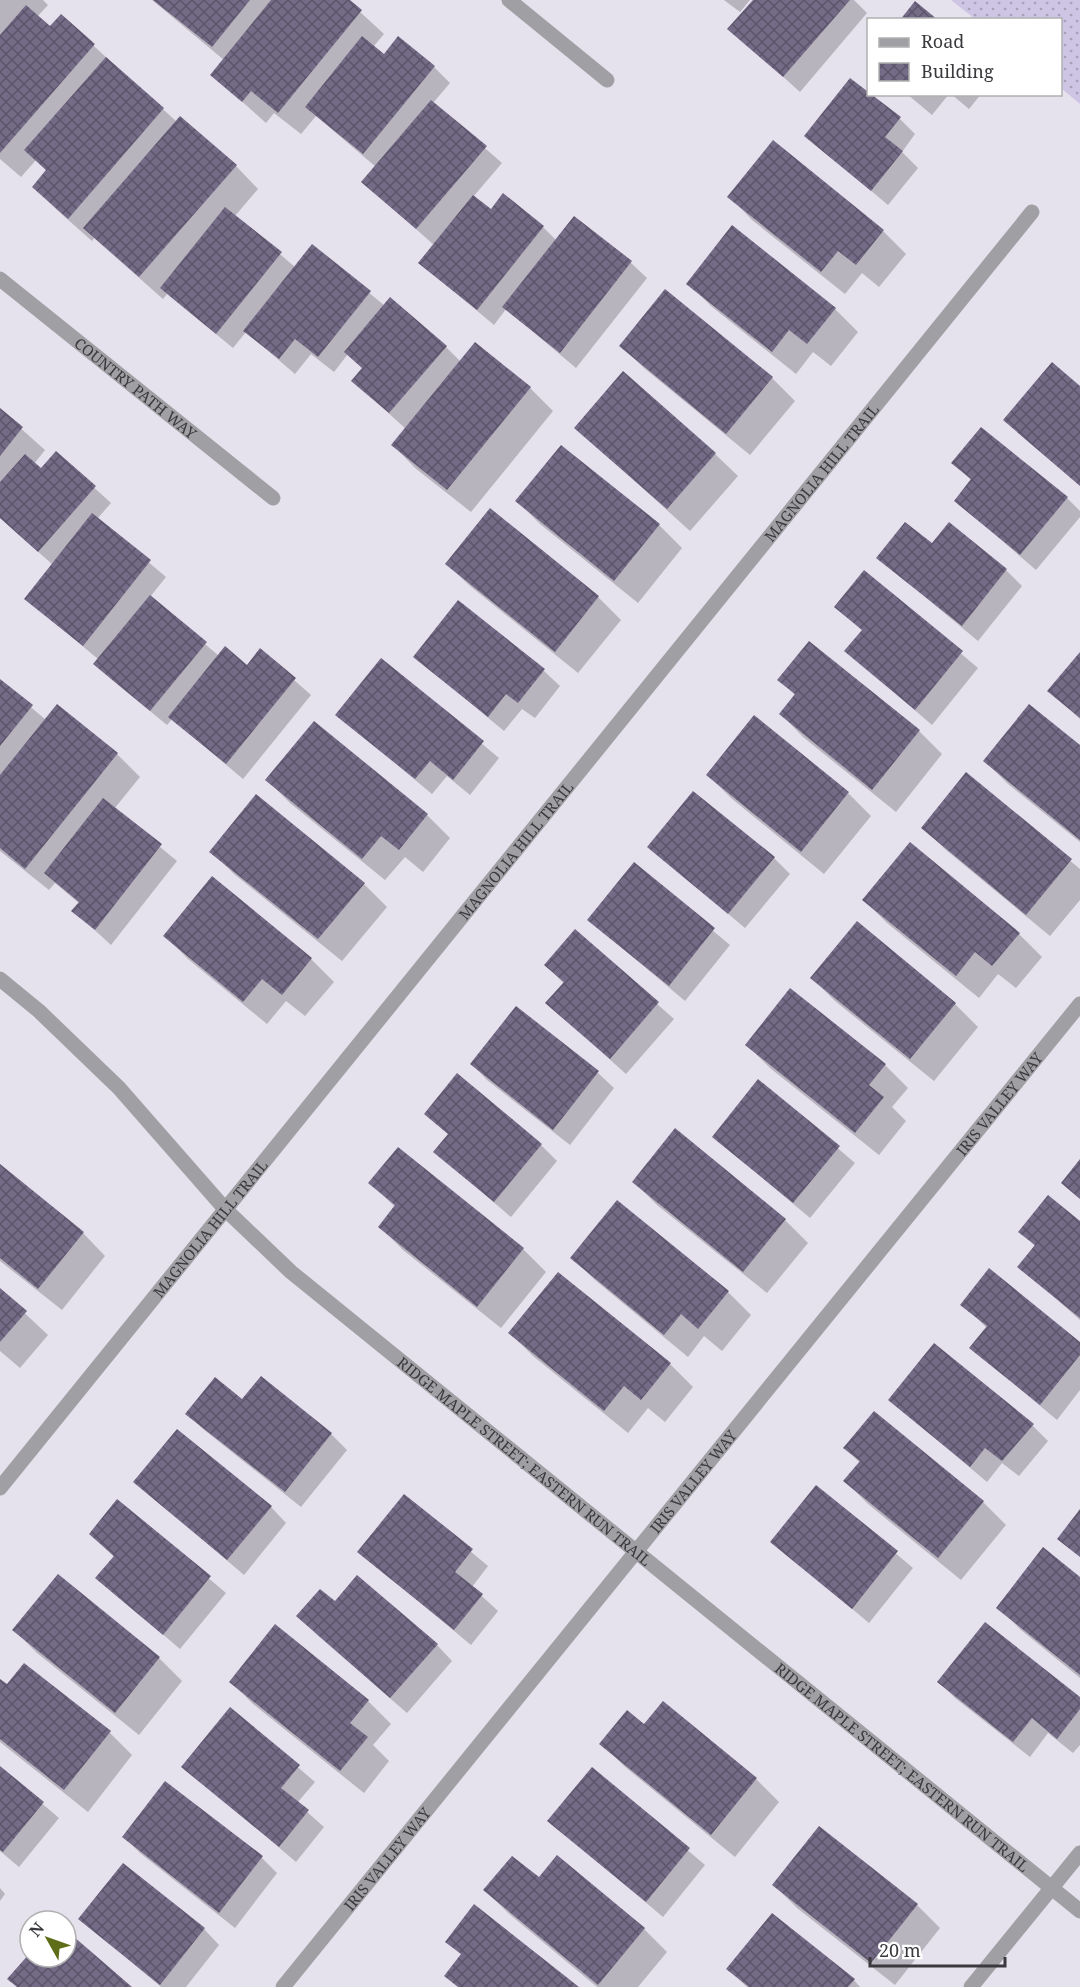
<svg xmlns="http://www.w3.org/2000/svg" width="1080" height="1987" viewBox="0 0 1080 1987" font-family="'Noto Serif',serif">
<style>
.grass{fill:url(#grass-dots)}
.shadow{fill:#0003}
.building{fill:url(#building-cross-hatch)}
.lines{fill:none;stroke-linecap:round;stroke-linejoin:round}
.minor{stroke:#a09fa3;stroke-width:15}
.labels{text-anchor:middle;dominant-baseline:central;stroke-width:6;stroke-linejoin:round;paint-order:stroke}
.street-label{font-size:15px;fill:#3a393d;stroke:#fff}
</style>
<defs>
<pattern id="grass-dots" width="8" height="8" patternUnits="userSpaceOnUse" patternTransform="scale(1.5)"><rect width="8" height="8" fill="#cec5e4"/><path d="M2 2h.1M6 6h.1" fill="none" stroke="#a8a1ba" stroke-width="1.8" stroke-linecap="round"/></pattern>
<pattern id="building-cross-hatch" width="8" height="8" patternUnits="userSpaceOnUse" patternTransform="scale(1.5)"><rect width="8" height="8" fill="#746b87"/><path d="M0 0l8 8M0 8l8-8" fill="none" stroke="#5b546a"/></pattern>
</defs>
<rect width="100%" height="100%" fill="#e5e1ed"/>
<path class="grass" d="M951 0H1080V104L1061 88 1060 20 975 19Z"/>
<path class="shadow" d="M0 0H43L48 5 37 17 50 28 61 16 177 122 236 166 258 189 235 216 295 267 312 246 385 306 446 347 461 362 530 388 553 411 471 512 415 468 393 445 406 429 353 381 363 369 348 354 334 372 311 354 295 374 246 332 233 348 167 294 163 299 94 238 92 241 57 210 34 187 47 171 36 160 21 177 0 159Z
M152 0H347L384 34 373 47 385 56 434 67 450 83 433 103 502 163 473 197 491 211 543 227 557 241 575 218 631 263 647 278 576 368 506 309 494 325 420 263 434 245 363 182 376 167 316 116 301 134 274 113 266 123 212 75 224 60Z
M724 0H750L740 12Z
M755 0H854L867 13 800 92 730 29Z
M907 94H949L932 115Z
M951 94H981L969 109Z
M900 119 915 134 902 152 918 168 888 205 806 136Z
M773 143 883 231 906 254 879 287 862 273 845 294 752 220 730 197Z
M733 227 835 309 858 332 831 366 813 352 796 374 711 306 688 283Z
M621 346 772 378 795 401 750 455 644 368Z
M0 410 45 450 34 464 41 470 56 453 111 503 97 519 166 577 150 597 219 656 247 667 260 650 311 695 243 779 172 719 167 725 111 679 95 663 98 659 26 599 53 565 0 518Z
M576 428 715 454 738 476 690 531Z
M953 463 1067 498 1080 511V517L1036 570 956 501 972 481Z
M517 501 659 525 682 548 638 603 540 524Z
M490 510 598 597 621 620 578 673 470 586 447 564Z
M932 546 1006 570 1022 586 978 641 878 558Z
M864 572 978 668 932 725 846 651 863 631 836 607Z
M809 643 919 731 942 754 896 812 803 737 781 714 796 696 779 680Z
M1080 654V719L1049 691Z
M415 657 544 671 560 686 535 718 522 709 504 731Z
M381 660 499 758 470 795 447 776 432 794 337 715Z
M0 681 46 720 57 706 117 754 140 777 114 809 177 861 111 945 74 911 80 904 55 883 49 890 0 851Z
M314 723 427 815 450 838 423 872 405 857 385 880 290 803 267 780Z
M1080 747V842L1008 784 985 761Z
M966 774 1080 869V900L1050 936 946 850 923 828Z
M708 775 848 793 871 816 824 874 731 798Z
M649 847 774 858 790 874 745 928Z
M211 851 364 884 387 907 342 961 234 874Z
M634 865 730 945 685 1001 589 920Z
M212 878 311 959 334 982 305 1016 286 1001 267 1024 188 959 165 936Z
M864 900 1019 934 1042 957 1016 988 998 974 979 998 887 923Z
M857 923 955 1004 978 1027 934 1081 835 1001 812 978Z
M575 931 674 1019 626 1074 547 1003 564 984 546 965Z
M516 1008 598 1073 614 1088 570 1145 487 1080 472 1064Z
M747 1045 885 1065 908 1088 892 1107 906 1121 879 1155 770 1068Z
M759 1081 855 1163 810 1218 714 1137Z
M426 1114 541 1145 557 1161 511 1217 435 1152 449 1135Z
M675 1131 785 1220 808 1243 767 1293 657 1205 634 1182Z
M0 1166 83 1233 105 1256 62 1310 0 1261Z
M370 1183 523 1249 546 1272 501 1328 403 1250 380 1227 395 1207Z
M617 1202 728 1292 751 1315 722 1351 704 1336 688 1357 595 1280 572 1258Z
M1080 1222V1320L1019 1266 1035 1246 1020 1232Z
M0 1290 48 1335 20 1368 0 1351Z
M962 1304 1080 1344V1390L1057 1420 971 1348 987 1328Z
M510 1333 670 1364 693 1387 665 1422 648 1408 628 1433 533 1356Z
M890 1400 1032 1425 1048 1441 1019 1476 1002 1463 987 1482Z
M242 1401 331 1434 347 1450 301 1507 203 1429 187 1414Z
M874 1413 983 1502 1006 1525 961 1580 868 1504 845 1481 860 1463 845 1448Z
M135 1482 271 1507 286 1523 244 1575Z
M817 1487 913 1568 869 1623 772 1542Z
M404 1496 488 1566 472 1587 498 1611 471 1645 359 1552Z
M117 1501 226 1593 180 1649 97 1578 114 1557 91 1534Z
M59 1576 159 1658 182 1681 139 1735 37 1653 14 1630Z
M1080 1579V1678L1021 1630 998 1607Z
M335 1603 437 1645 452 1661 407 1713 314 1632Z
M0 1681 110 1733 132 1755 88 1812 0 1742Z
M231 1682 368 1701 391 1724 373 1745 389 1761 364 1793 253 1704Z
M939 1682 1080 1699V1745L1073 1753 1048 1733 1030 1757 955 1698Z
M230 1709 315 1782 297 1803 324 1827 296 1862 183 1766Z
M645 1726 756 1779 779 1802 735 1857 624 1766 601 1743Z
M0 1768 59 1818 19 1867 0 1851Z
M592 1769 705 1865 663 1917 549 1821Z
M124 1837 262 1858 277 1873 235 1928 140 1853Z
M774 1885 917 1905 940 1928 895 1985 797 1908Z
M0 1888 5 1894 0 1901Z
M485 1890 644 1929 667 1952 638 1987H597L508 1913Z
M80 1919 204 1929 219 1945 186 1987H161Z
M728 1969 854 1980 860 1987H747Z"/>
<path class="building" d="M153 0H250L212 47Z
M271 0H350L362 10 278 113 251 91 242 102 210 75Z
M753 0H850L783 77 727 29Z
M915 1 938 20H900Z
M26 5 50 26 61 14 95 44 0 153V35Z
M362 36 384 54 398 36 435 66 363 154 305 107Z
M106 57 164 108 68 219 32 187 46 170 24 150Z
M850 78 901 117 885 137 903 151 871 191 804 136Z
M431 100 487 146 416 229 361 182Z
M180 116 237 165 139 277 83 228Z
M773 140 884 230 856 265 838 251 821 272 727 197Z
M503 193 544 226 477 310 418 263 473 195 491 209Z
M225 207 282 252 216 334 160 288Z
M574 216 632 261 560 353 502 307Z
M732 225 836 308 807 344 789 330 772 352 686 284Z
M312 244 371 291 318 357 295 339 279 359 243 331Z
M665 289 773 377 726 434 619 346Z
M390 297 447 346 389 413 351 381 362 368 344 352Z
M475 342 531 387 447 490 391 445Z
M1052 362 1080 386V486L1003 420Z
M623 371 716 453 667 509 574 428Z
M0 408 23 427 0 456Z
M981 427 1068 497 1020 555 954 501 971 479 951 463Z
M561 445 660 524 614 581 515 501Z
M56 451 96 486 38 552 0 518V482L25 454 41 468Z
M490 508 599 596 555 652 445 564Z
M92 513 151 560 83 646 24 599Z
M905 522 932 543 949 522 1007 569 962 626 876 558Z
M864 570 963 651 915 710 844 651 862 630 834 607Z
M150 595 207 642 150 711 93 664Z
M458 600 545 669 518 703 506 694 488 717 413 657Z
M809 641 920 730 872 790 779 714 795 694 777 680Z
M225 646 247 665 260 648 296 678 226 764 168 717Z
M1080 652V718L1047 691Z
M381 658 484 741 453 780 430 761 415 779 335 715Z
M0 679 33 705 0 746Z
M57 704 118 753 25 869 0 848V775Z
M1029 704 1080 745V840L983 761Z
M754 715 849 792 801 852 706 775Z
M314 721 428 814 399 850 381 836 362 859 265 780Z
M966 772 1072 859 1026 915 921 828Z
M693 791 775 857 728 914 647 847Z
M256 794 365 883 318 939 209 852Z
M103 798 162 844 95 930 71 911 79 902 44 873Z
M910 842 1020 933 992 966 975 952 956 976 862 900Z
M634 862 715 928 669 986 587 920Z
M212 876 312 958 282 995 262 979 243 1002 163 936Z
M857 921 956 1003 910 1059 810 978Z
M575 929 659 1002 610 1059 545 1003 564 982 544 965Z
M790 988 886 1064 869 1085 884 1097 855 1133 745 1045Z
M516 1006 599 1071 553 1130 470 1064Z
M457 1073 542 1144 494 1202 433 1152 448 1134 424 1114Z
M758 1079 840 1146 793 1203 712 1137Z
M675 1128 786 1219 743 1272 632 1182Z
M398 1147 524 1248 477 1307 378 1227 395 1205 368 1183Z
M1080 1159V1199L1061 1183Z
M0 1164 84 1232 38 1289 0 1258Z
M1048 1195 1080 1221V1318L1017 1267 1035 1245 1018 1232Z
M617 1200 729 1291 698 1329 681 1314 664 1335 570 1258Z
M989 1268 1080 1342V1355L1040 1405 969 1348 987 1326 960 1305Z
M558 1272 671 1363 641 1400 624 1386 604 1411 508 1333Z
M0 1288 27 1311 0 1342Z
M934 1343 1034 1424 1002 1461 985 1448 970 1467 888 1400Z
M261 1376 332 1433 285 1492 185 1414 215 1377 242 1399Z
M874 1411 984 1501 938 1558 843 1481 860 1461 843 1448Z
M177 1429 272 1506 227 1560 133 1482Z
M816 1485 898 1551 852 1609 770 1542Z
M404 1494 473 1549 455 1572 483 1594 454 1630 357 1552Z
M117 1499 211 1576 163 1635 95 1578 114 1556 89 1534Z
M1080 1509V1557L1057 1539Z
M1043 1547 1080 1577V1675L996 1608Z
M58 1574 160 1657 115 1713 12 1630Z
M357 1575 438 1644 390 1698 296 1616 320 1589 335 1601Z
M985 1622 1080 1697V1709L1057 1739 1032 1718 1013 1742 937 1682Z
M275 1624 369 1700 350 1723 368 1737 340 1771 229 1682Z
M24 1663 111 1731 64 1790 0 1739V1679L7 1684Z
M663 1701 757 1778 711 1835 599 1744 627 1710 644 1724Z
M230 1707 300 1765 281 1788 309 1810 279 1847 181 1767Z
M0 1766 44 1802 3 1852 0 1850Z
M592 1767 690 1848 646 1902 547 1821Z
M165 1781 263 1856 219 1913 122 1837Z
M819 1826 918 1904 871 1963 772 1885Z
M557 1855 645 1928 598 1985 483 1890 512 1856 539 1877Z
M123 1863 205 1928 160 1985 78 1919Z
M474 1904 579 1987H458L444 1976 461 1954 445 1942Z
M772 1913 855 1979 848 1987H749L726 1969Z
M66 1930 132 1987H17L7 1979 30 1953V1957H66Z"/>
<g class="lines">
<g class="minor">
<path d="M509 0 607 80"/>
<path id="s1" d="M0 279 273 498"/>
<path id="s2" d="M0 979 39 1011 119 1088 225 1209 291 1272 1080 1911"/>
<path id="s3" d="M0 1488 1032 212"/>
<path id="s4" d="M283 1987 1080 1004"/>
<path d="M971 1987 1080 1853"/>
</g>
</g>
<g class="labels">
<g class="street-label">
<text stroke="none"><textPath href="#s1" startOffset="174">COUNTRY PATH WAY</textPath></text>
<text stroke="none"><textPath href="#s3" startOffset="1306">MAGNOLIA HILL TRAIL</textPath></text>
<text stroke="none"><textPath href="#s3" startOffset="820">MAGNOLIA HILL TRAIL</textPath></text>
<text stroke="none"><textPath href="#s4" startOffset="1137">IRIS VALLEY WAY</textPath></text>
<text stroke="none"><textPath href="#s3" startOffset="334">MAGNOLIA HILL TRAIL</textPath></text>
<text stroke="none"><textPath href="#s2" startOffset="714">RIDGE MAPLE STREET; EASTERN RUN TRAIL</textPath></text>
<text stroke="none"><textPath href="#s4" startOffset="651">IRIS VALLEY WAY</textPath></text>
<text stroke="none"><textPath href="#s2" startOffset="1200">RIDGE MAPLE STREET; EASTERN RUN TRAIL</textPath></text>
<text stroke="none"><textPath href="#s4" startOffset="165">IRIS VALLEY WAY</textPath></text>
</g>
</g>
<rect x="867" y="18" width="195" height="78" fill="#ffffff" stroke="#b0b0b1" stroke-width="1.5"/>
<rect x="879" y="38" width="30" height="9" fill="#a09fa3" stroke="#b0b0b1" stroke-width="1.5"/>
<text x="921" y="48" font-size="18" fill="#3a393d">Road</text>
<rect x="879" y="63" width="30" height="18" fill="url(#building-cross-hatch)" stroke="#b0b0b1" stroke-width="1.5"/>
<text x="921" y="78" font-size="18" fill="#3a393d">Building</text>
<g transform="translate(48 1939) rotate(310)"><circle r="28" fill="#ffffff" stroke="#b0b0b1" stroke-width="1.5"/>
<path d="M0-4.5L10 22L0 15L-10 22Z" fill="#5e6d18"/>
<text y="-9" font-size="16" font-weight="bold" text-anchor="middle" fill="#3a393d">N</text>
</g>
<path d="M870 1957v9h135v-9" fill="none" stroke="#3a393d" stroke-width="3"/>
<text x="879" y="1957" font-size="18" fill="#3a393d" stroke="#ffffff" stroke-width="4.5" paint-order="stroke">20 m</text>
</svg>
